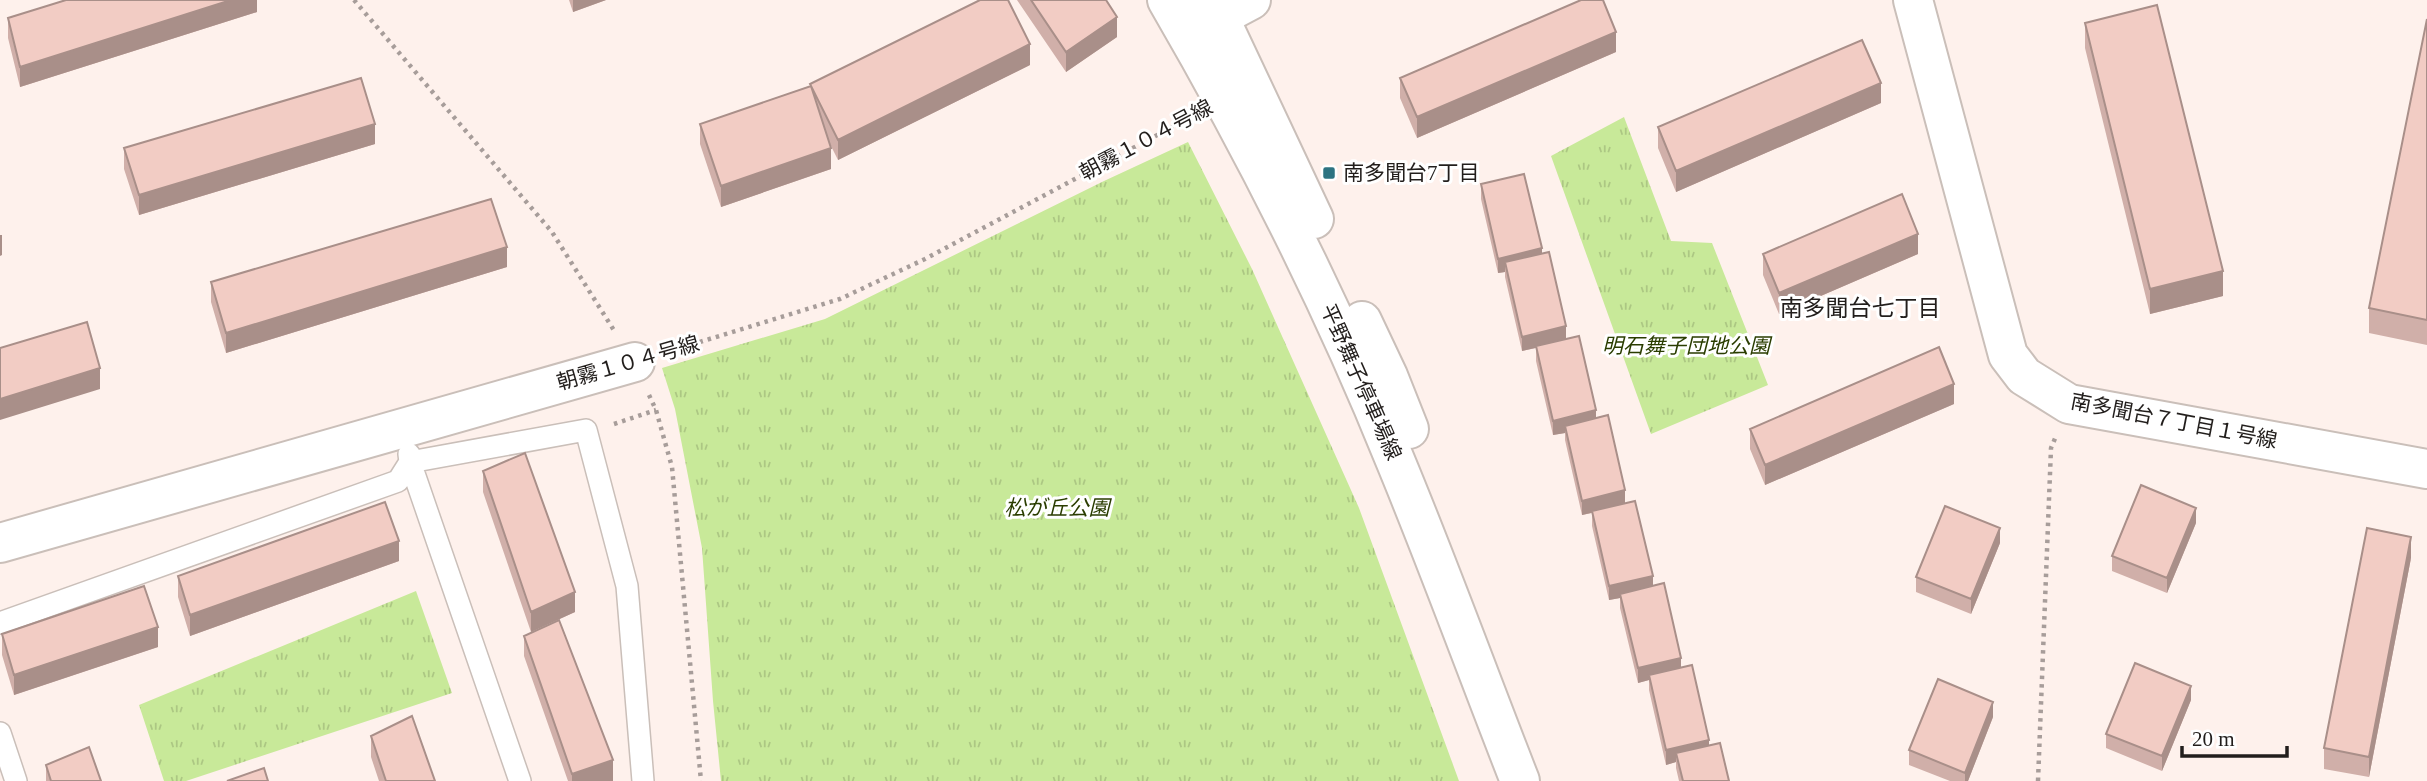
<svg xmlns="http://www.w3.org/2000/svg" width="2427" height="781" viewBox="0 0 2427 781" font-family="'Times New Roman','Noto Sans JP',serif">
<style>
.park{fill:url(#park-tufts)}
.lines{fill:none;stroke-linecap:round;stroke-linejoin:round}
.service-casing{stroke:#cabfb9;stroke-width:24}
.minor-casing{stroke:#cabfb9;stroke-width:42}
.tertiary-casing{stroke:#cabfb9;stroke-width:42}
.secondary-casing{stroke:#cabfb9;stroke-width:42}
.path{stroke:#a79d9a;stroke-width:4.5;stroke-dasharray:3.5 5;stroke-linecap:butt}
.service{stroke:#fff;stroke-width:21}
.minor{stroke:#fff;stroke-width:38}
.tertiary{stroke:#fff;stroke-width:38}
.secondary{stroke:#fff;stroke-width:38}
.wall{fill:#d0afa9}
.shaded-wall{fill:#a98f89}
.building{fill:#f2ccc4;stroke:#a98f89;stroke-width:2}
.poi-dot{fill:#2d7381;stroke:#fff;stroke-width:2.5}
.labels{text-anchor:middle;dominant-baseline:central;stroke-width:6;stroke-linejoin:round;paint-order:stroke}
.street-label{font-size:21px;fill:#221e1c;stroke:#fff}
.poi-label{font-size:21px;fill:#221e1c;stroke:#fff;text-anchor:start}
.park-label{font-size:21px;font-style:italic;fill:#2a3d00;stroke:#fff}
.neighbourhood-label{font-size:23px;fill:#221e1c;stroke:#fff}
</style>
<defs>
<pattern id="park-tufts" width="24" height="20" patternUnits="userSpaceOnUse" patternTransform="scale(1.75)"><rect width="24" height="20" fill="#c8e999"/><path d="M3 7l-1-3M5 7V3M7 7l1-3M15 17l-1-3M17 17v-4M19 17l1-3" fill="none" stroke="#acc783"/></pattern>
</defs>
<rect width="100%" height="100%" fill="#fef1ec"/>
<path class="park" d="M1624 117 1671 241 1712 243 1768 385 1651 434 1551 156Z
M1188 142 1252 269 1359 508 1459 781H721L713 701 702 548 675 409 662 368 825 319 1104 181Z
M416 591 452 693 186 781H164L139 705Z"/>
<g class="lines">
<defs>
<path id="service" d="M0 623 398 481 410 462 409 454
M0 733 16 781
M520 781 410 462 586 430 627 586 643 781"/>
<path id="minor" d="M0 543 635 362"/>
<path id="tertiary" d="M1913 0 2008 355 2024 376 2069 404 2427 469
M1195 38 1219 17 1251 0"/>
<path id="secondary" d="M1167 0C1253 148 1331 301 1395 460 1439 566 1478 674 1520 781
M1208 0 1219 17 1314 219
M1362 321 1388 376 1409 429"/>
</defs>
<use href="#service" class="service-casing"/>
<use href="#minor" class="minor-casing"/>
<use href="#tertiary" class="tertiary-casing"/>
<use href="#secondary" class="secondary-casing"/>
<path class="path" d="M354 0 552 232 615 332
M667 352 840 299 925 259 1191 117
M649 395 656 410 672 467 701 781
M614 424 656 410
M2038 781 2051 448 2056 436"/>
<use href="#service" class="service"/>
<use href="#minor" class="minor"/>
<use href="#tertiary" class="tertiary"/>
<use href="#secondary" class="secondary"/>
</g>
<path class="wall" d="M257 0V12L20 87 8 38V18Z
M569 0H606L573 12Z
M1017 0H1106L1117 37 1066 72Z
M2427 19V345L2369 333V308Z
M2085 23 2223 296 2150 314 2085 48Z
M1616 52 1417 138 1400 98V78Z
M1030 65 838 160 830 144 831 169 721 207 700 144V124L810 86V84Z
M1881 103 1676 192 1658 148V127Z
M375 144 139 215 124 169V148Z
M1481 184 1542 254 1566 339 1596 418 1681 667 1709 745 1729 781H1679L1676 768V762L1666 765 1649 690V680L1638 683 1620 608V598L1609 600 1592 526V513L1582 515 1565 440V433L1553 435 1536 361V348L1522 351 1505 277V272L1498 273 1481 199Z
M1763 254H1918L1779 314 1763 275Z
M507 267 226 353 211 302V282Z
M1954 404 1765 485 1750 449V429Z
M483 471 575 612 531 632 483 492Z
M2196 523 2167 593 2112 571V556Z
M2000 543 1971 614 1916 592V577Z
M2411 558 2369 777 2324 769V748Z
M399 561 190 636 178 597V576Z
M2 634 158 647 14 695 2 655Z
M524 636 613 781H568L524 656Z
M2191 700 2162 771 2106 748V734Z
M1993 717 1968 781H1950L1909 765V750Z
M371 736 435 781H379L371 757Z
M46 765 101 781H46Z"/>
<path class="shaded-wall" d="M231 0H257V12L20 87V67Z
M573 0H606L573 12Z
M1117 17V37L1066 72V52Z
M1616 32V52L1417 138V117Z
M1030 44V65L838 160V140Z
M1881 83V103L1676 192V171Z
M375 124V144L139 215V195Z
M831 148V169L721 207V186Z
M1918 234V254L1779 314V293Z
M0 235H2V255L0 256Z
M507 247V267L226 353V333Z
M1542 248V263L1505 262V272L1498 273V259Z
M2223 271V296L2150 314V289Z
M1566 326V341L1522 351V337Z
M100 368V389L0 420V399Z
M1954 384V404L1765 485V465Z
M1596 410V425L1565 426V433L1553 435V421Z
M1625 490V505L1582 515V501Z
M2196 508V523L2167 593V578Z
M2000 528V543L1971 614V599Z
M2411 537V558L2369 777V757Z
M399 541V561L190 636V615Z
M1653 576V590L1620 594V598L1609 600V586Z
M575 592V612L531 632V612Z
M158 627V647L14 695V675Z
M1681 658V673L1649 675V680L1638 683V668Z
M2191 686V700L2162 771V756Z
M1993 702V717L1968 781H1965V773Z
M1709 740V754L1676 753V762L1666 765V750Z
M613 760V781H572V774Z"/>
<path class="building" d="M66 0H231L20 67 8 18Z
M980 0H1008L1030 44 838 140 810 84Z
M1031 0H1106L1117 17 1066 52Z
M1581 0H1603L1616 32 1417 117 1400 78Z
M2157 5 2223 271 2150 289 2085 23Z
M2427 19V320L2369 308Z
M1862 40 1881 83 1676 171 1658 127Z
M361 78 375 124 139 195 124 148Z
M811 86 831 148 721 186 700 124Z
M1524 174 1542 248 1498 259 1481 184Z
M1902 194 1918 234 1779 293 1763 254Z
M491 199 507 247 226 333 211 282Z
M1549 252 1566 326 1522 337 1505 262Z
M87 322 100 368 0 399V348Z
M1579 336 1596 410 1553 421 1536 346Z
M1939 347 1954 384 1765 465 1750 429Z
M1608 415 1625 490 1582 501 1565 426Z
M525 453 575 592 531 612 483 471Z
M2141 485 2196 508 2167 578 2112 556Z
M1635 501 1653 576 1609 586 1592 511Z
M385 502 399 541 190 615 178 576Z
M1945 506 2000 528 1971 599 1916 577Z
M2367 528 2411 537 2369 757 2324 748Z
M1664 583 1681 658 1638 668 1620 594Z
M144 586 158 627 14 675 2 634Z
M559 620 613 760 572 774 524 636Z
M2135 663 2191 686 2162 756 2106 734Z
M1692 665 1709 740 1666 750 1649 675Z
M1938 679 1993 702 1965 773 1909 750Z
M412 716 435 781H386L371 736Z
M1720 743 1729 781H1683L1676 753Z
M89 747 101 781H51L46 765Z
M264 768 268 781H227Z"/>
<rect class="poi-dot" x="1322" y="166" width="14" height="14" rx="3.5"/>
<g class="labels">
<g class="street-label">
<text transform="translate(1146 140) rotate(-28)">朝霧１０４号線</text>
<text transform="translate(628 363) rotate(-16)">朝霧１０４号線</text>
<text transform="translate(1361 382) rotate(66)">平野舞子停車場線</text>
<text transform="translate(2174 421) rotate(11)">南多聞台７丁目１号線</text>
</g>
<g class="poi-label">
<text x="1343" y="173">南多聞台7丁目</text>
</g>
<g class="park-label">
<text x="1686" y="346">明石舞子団地公園</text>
<text x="1057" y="508">松が丘公園</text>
</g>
<g class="neighbourhood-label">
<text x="1860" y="308">南多聞台七丁目</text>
</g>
</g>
<path d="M2182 746v10h105v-10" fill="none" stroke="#221e1c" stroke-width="3.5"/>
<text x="2192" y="746" font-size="21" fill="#221e1c" stroke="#ffffff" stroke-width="5" paint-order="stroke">20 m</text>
</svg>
